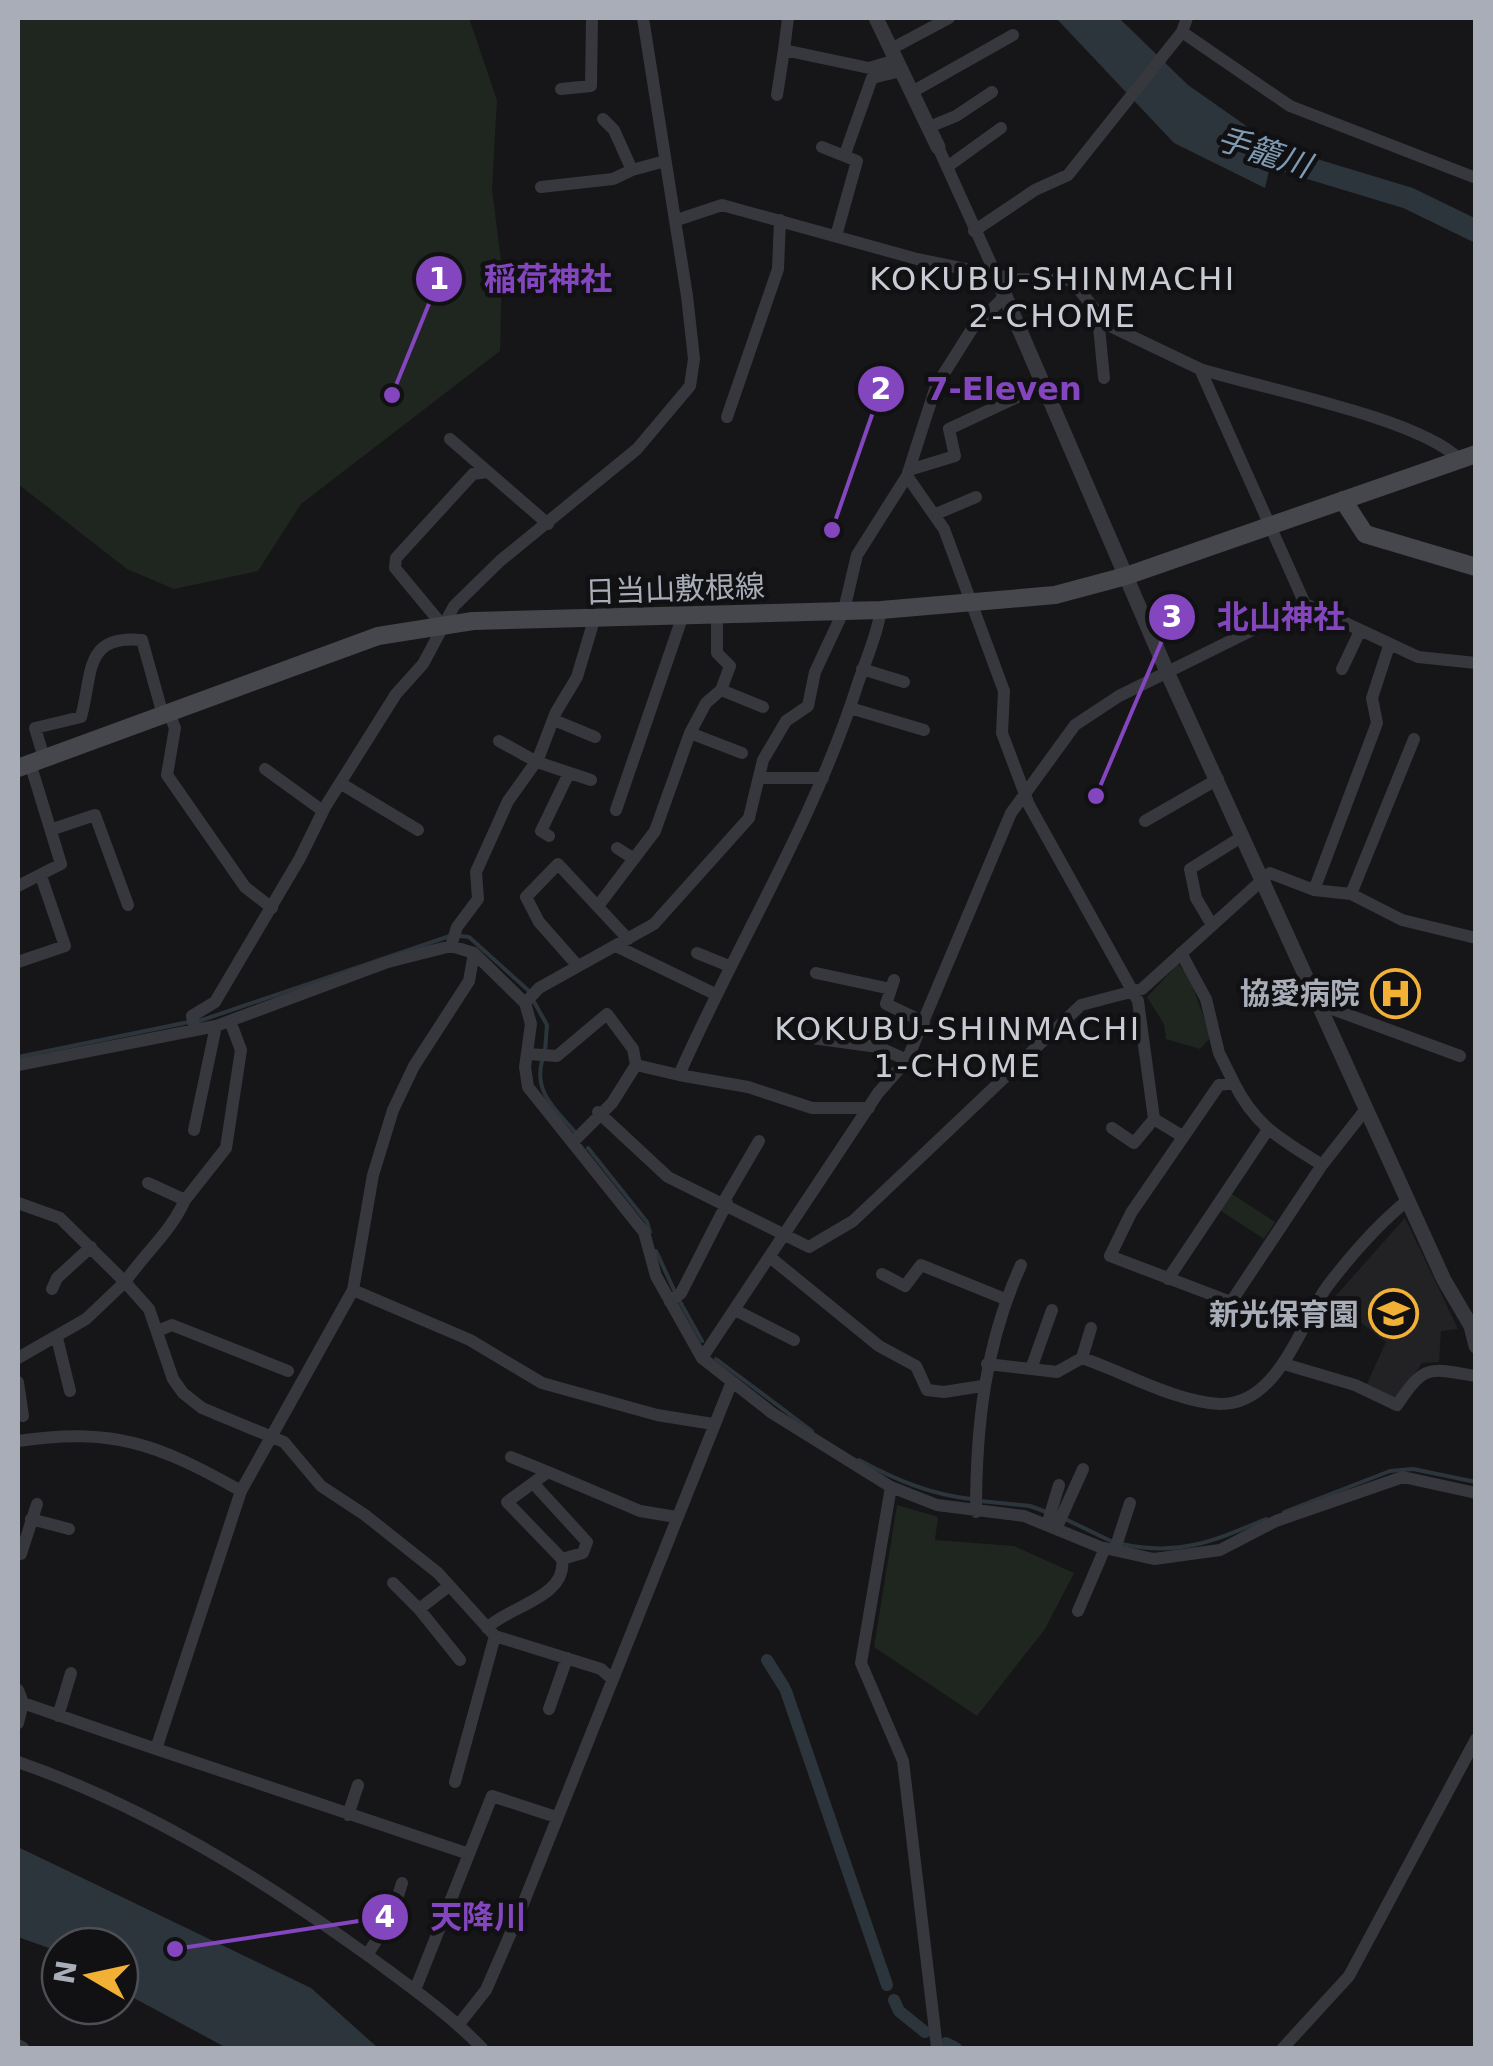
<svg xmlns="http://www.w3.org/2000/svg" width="1493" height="2066" viewBox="0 0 1493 2066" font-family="'DejaVu Sans','Noto Sans JP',sans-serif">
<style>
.built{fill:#222225}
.green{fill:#1e261f}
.water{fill:#2c353c}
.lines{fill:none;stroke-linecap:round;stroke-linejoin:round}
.stream{stroke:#2c353c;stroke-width:4}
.canal{stroke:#2c353c;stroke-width:12}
.river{stroke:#2c353c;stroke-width:22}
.minor{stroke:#37383d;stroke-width:12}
.tertiary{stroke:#37383d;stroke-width:15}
.secondary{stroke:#45474d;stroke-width:18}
.labels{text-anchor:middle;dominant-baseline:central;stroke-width:9;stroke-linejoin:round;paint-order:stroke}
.street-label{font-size:30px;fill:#a8adb8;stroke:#111113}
.poi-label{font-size:30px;font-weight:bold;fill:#a8adb8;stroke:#111113;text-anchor:end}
.water-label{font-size:32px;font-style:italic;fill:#7f9bb3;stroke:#111113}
.neighbourhood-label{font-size:32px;letter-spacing:2.5px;fill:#c9ccd4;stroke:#111113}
.leader{fill:none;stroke:#8446be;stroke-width:4}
.callout-dot{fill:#8446be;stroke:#111113;stroke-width:4}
.mark-label{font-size:30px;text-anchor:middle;font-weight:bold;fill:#fff}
.callout-label{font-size:32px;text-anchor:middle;font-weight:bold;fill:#8446be;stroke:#111113;stroke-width:9;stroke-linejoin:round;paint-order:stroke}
</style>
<rect width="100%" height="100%" fill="#161618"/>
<path class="built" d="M1405 1218 1458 1329 1441 1331 1439 1362 1422 1363 1397 1399 1365 1388 1386 1342 1332 1300Z"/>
<path class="green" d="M18 18H469L497 100 492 189 502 269 500 351 301 504 258 571 174 589 127 569 18 484Z
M1178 964 1189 976 1211 1037 1200 1049 1166 1039 1164 1024 1147 997Z
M1229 1192 1275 1222 1264 1239 1218 1209Z
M897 1505 938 1517 935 1540 1014 1546 1074 1573 1045 1629 977 1716 874 1647Z"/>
<path class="water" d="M1056 18H1119L1188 85 1275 146 1265 188 1174 143Z
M18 1847 311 1988 378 2048H241L120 1976V1946H60V1952L18 1937Z"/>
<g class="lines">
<path class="stream" d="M460 936 469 937 529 991
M533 1000 547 1025 545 1051
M199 1021 450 936
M18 1057 189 1022
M542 1061C534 1092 554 1108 574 1131
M588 1148 647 1222 650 1232
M656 1251 675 1292
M679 1300 702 1341
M716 1359 812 1431
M859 1460C896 1480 929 1494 971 1499
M980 1501 1030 1506 1049 1513
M1284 1512 1390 1471 1413 1469 1476 1482
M1063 1518 1113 1542
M1122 1544C1179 1557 1216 1540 1266 1519"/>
<path class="canal" d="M767 1660 784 1687
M786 1691 887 1985
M894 2000 899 2011 925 2032
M946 2043 956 2048"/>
<path class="river" d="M1246 149 1408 198 1476 231
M120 1978 250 2048"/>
<path class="minor" d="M1182 32 1290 106 1476 178
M891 49 949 18
M784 50 788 18
M561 89 591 86 592 18
M912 92 1013 35
M777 95 784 50 869 68 896 60
M603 119 614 130 632 170 665 161
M929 127 956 116 992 92
M822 147 857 161 836 236
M938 147 996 275
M845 154 872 78 901 71
M947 167 1001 128
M541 187 613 179 632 170
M677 220 722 205 917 259 1015 279 1071 280 1108 325 1200 369 1305 604
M974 231 1035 190 1068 175 1182 32 1187 18
M1098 317 1104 378
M1200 369C1264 389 1418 418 1459 459
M727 417 778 269 780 220
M450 439 548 524
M909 470 955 456 949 429 1043 385
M907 476 944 529 1004 691 1002 733 1029 805 1138 1001 1154 1119 1182 1136
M936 514 976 497
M443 626 395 568 396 558 473 474 488 472
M862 669 904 682
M1342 669 1360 631
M721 690 763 707
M850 708 924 730
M169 713 175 728 167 775 245 887 272 908
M554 720 595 737
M690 733 742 753
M499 741 537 762 591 780
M44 758 35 728 81 717C93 675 83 634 142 640L163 715
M265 769 323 811
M760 778H823
M340 783 418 830
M616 810 682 618
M1145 821 1218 779
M53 829 95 815 128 905
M549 836 541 831 569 773
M617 848 634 859
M18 886 61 864 30 763
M1314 890 1377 723 1372 698 1389 646
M1351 894 1414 739
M598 906 655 831 690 733 706 703 721 690 730 666 717 653V616
M1212 925 1196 898 1190 869 1243 836
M451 946 457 927 478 899 476 872 508 801 538 759 556 712 577 677 594 620
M616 946 715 994
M697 953 729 966
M1181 953 1206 999 1219 1053 1234 1083
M18 962 65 946 41 876
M577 965 539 922 526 897 558 864 628 939
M816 973 891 989
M894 980 886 1004 924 1022
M525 1003 539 988 654 924 749 818 763 760 786 721 808 706 815 672 844 610 857 555 907 476 936 386 972 329 1005 296
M1316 1003 1460 1056
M195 1030 192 1016 215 1002 300 858 325 807 396 694 423 664 454 606 500 561 637 449 690 386 694 359 687 296 643 18
M805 1037 878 1047 907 1060
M529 1054 557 1056 607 1014 633 1049 636 1065 612 1103 573 1142
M18 1065 216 1026 388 962 451 946 474 953 525 1003 531 1024 525 1067 528 1087 644 1232 656 1276 702 1358 772 1413 891 1487 937 1505 1024 1516 1100 1547 1154 1559 1220 1550 1276 1521 1403 1477 1476 1493
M636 1065 679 1075C737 943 814 822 858 683 866 659 877 636 881 610
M679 1075 748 1087 812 1108H869
M598 1112 668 1177 809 1247 853 1221 1081 1005 1142 989 1270 873 1314 890 1351 894 1402 920 1476 938
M1112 1128 1134 1143 1154 1119
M194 1130 216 1026
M1322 1165C1281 1139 1256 1127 1234 1083L1219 1085 1131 1213 1110 1256 1231 1302 1322 1165 1366 1109
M185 1200 226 1148 241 1050 230 1021
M724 1201 759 1141
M18 1203 60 1218 125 1282C145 1253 170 1233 185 1200L148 1183
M771 1258 879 1346 916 1366 927 1390 944 1392 982 1386
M882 1274 905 1286 921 1265 1005 1299
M1168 1279 1267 1131
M52 1289 57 1278 91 1247
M353 1290 470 1340 542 1383 657 1415 713 1424
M670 1302 681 1293 727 1203
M737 1311 794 1340
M160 1330 172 1325 288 1371
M57 1338 70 1391
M18 1358 86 1319 125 1282 149 1309 173 1379 183 1393 202 1408 284 1442 321 1486 365 1515 438 1573 495 1636 601 1669 611 1678
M702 1358 878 1093 907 1060 1011 813 1075 725 1119 696 1305 604 1418 657 1476 663
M1082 1358 1091 1328
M987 1364 1057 1372 1082 1358C1124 1372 1175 1402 1220 1404 1280 1405 1301 1320 1329 1284 1353 1253 1378 1224 1408 1200
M1284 1364 1355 1385 1397 1405C1425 1364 1427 1368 1476 1376
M1031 1369 1052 1310
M18 1382 23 1416
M18 1441C113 1427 158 1444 241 1491
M548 1472 640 1511 676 1517
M533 1483 587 1542 583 1553 562 1559
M891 1487 861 1663 903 1761 937 2048
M976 1512C976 1426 985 1344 1021 1265
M31 1519 69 1529
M1047 1525 1059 1485
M1056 1529 1083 1469
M1115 1549 1130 1503
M21 1554 37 1504
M393 1583 419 1609 449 1586
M419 1609 460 1660
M1078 1611 1105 1548
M487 1628C509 1606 568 1597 562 1559L507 1502 548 1472 511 1457
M18 1690 23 1703 18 1723
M23 1703 156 1749 241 1491 353 1290 373 1175 393 1110 414 1066 469 981 474 953
M549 1709 567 1658
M58 1716 71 1673
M156 1749 469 1854
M18 1762C147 1807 259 1877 370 1957 409 1986 448 2013 482 2048
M455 1782 495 1636
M348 1815 358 1785
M367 1955 391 1918 402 1883
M415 1990 492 1796 556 1817
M459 2024 486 1990 519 1914 731 1384
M18 2045 23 2048
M1283 2048 1349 1976 1476 1739"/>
<path class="tertiary" d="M876 18 938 147
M996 275 1168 674 1444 1280 1471 1326 1476 1346"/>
<path class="secondary" d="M1343 500 1365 534 1476 567
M18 768 378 636 473 621 881 610 1055 595 1126 576 1476 454"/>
</g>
<defs>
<symbol id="hospital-ring" viewBox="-11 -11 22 22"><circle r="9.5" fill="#111113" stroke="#f2b134" stroke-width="1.5"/><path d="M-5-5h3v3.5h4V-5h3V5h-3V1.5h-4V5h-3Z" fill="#f2b134"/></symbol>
<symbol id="school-ring" viewBox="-11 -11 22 22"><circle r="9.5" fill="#111113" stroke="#f2b134" stroke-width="1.5"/><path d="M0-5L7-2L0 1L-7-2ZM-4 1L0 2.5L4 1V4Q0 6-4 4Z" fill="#f2b134"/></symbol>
</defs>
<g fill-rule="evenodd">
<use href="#hospital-ring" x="1368" y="966" width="55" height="55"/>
<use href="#school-ring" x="1366" y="1286" width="55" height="55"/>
</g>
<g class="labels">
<g class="street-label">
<text transform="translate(675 589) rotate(-2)">日当山敷根線</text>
</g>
<g class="poi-label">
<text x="1360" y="993">協愛病院</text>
<text x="1359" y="1314">新光保育園</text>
</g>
<g class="water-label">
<text transform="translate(1264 152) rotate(18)">手籠川</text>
</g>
<g class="neighbourhood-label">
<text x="1053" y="279">KOKUBU-SHINMACHI<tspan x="1053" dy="37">2-CHOME</tspan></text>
<text x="958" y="1029">KOKUBU-SHINMACHI<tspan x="958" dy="37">1-CHOME</tspan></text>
</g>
</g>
<path class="leader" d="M392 395L439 279M832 530L881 389M1096 796L1172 617M175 1949L385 1917"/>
<g class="callout-dot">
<circle cx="392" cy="395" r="10"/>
<circle cx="832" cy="530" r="10"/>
<circle cx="1096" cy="796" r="10"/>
<circle cx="175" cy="1949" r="10"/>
<circle cx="439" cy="279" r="25"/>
<circle cx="881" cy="389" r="25"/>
<circle cx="1172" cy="617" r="25"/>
<circle cx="385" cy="1917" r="25"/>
</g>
<g class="mark-label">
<text x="439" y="289">1</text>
<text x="881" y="399">2</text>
<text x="1172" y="627">3</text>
<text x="385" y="1927">4</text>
</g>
<g class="callout-label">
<text x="548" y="290">稲荷神社</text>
<text x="1004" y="400">7-Eleven</text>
<text x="1281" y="628">北山神社</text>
<text x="478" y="1928">天降川</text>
</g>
<rect width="1493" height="2066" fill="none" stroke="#a8adb8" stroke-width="40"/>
<g transform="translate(90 1976) rotate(279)"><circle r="48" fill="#111113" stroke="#4d4f55" stroke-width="2.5"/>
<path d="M0-8L18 38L0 25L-18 38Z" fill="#f2b134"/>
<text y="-15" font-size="28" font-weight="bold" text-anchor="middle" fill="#a8adb8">N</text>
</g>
</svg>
